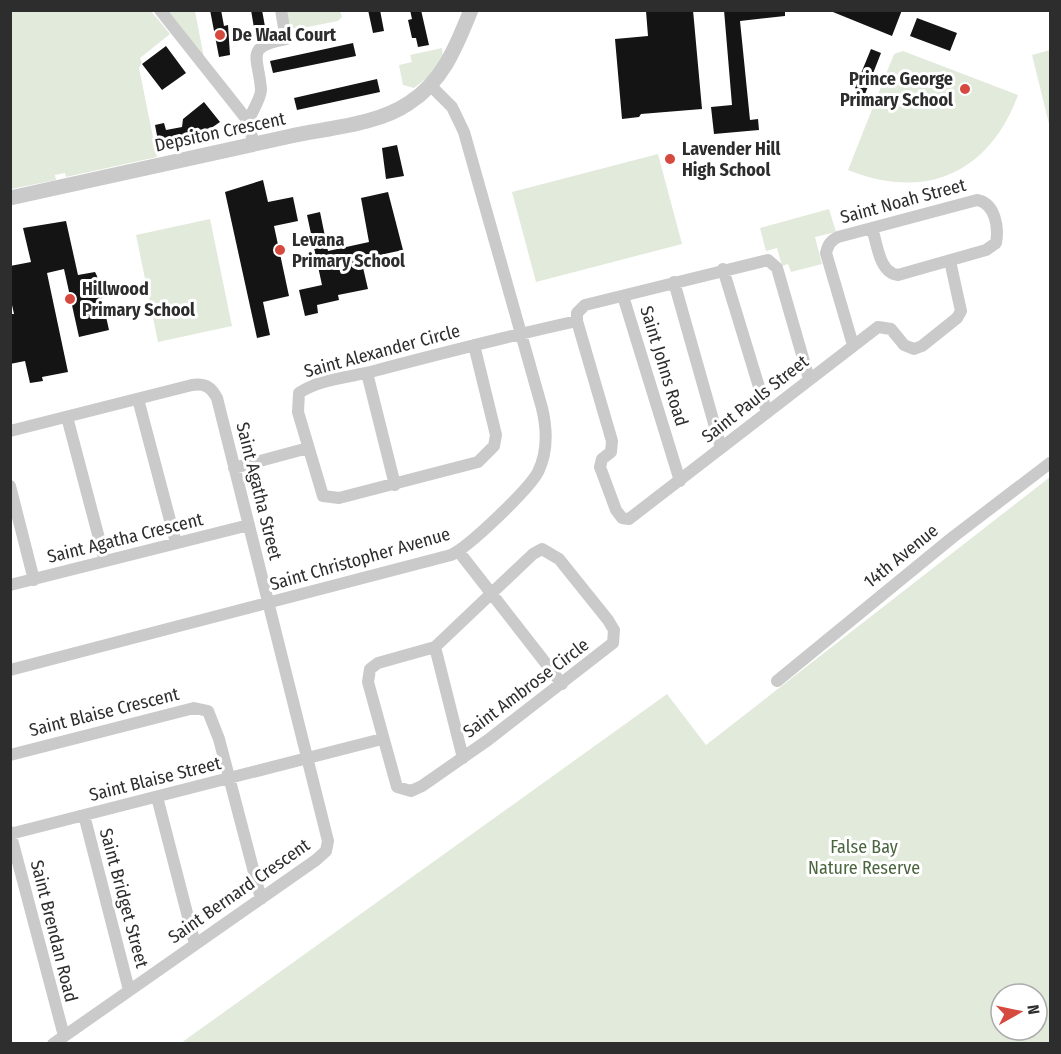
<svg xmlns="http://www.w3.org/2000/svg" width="1061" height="1054" viewBox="0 0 1061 1054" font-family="'Fira Sans Condensed',sans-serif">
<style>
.green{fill:#e2eadc;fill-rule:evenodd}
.building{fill:#141414}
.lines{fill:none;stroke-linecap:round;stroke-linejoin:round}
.minor{stroke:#cacaca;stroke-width:12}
.tertiary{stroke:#cacaca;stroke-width:15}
.poi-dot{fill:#d6493e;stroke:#fff;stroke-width:2}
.labels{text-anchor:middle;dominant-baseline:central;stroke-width:6;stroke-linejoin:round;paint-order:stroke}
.poi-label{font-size:18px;font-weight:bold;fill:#2d2d2d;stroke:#fff;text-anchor:start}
.street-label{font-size:18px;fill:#2d2d2d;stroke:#fff}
.park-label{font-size:18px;fill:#4b653f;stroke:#fff}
</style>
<rect width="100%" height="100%" fill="#fff"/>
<path class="green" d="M10 11H151L170 34 140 58 142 62 139 68 157 157 66 177 65 173 55 175 56 180 11 189Z
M165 11H195L204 58Z
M286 11H340L342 17 338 21 297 29 289 26Z
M442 48 443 57 428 77 414 88 403 85 399 65 412 62 410 55Z
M1050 50V128L1032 55Z
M903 51 1018 95C989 174 925 201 848 170L894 54Z
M658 154 682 244 536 282 512 192Z
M829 209 836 232 815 237 822 264 791 272 788 264 782 266 777 248 766 251 760 228Z
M210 219 232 326 158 342 136 235Z
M1050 477V1043H181L667 694 706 745ZM1001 994H1037V1030H1001Z"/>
<path class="building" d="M210 10H221L224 26 228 25 230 55 219 57Z
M251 10H262L266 32 255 34Z
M368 10H380L384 31 373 33Z
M410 10H421L429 45 418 47 416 38H412L408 20 412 19Z
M693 10 702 109 641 114 639 117 622 119 615 39 648 36 646 11Z
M724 10H785V16L740 21 750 120 758 119 759 130 714 134 711 107 732 105Z
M828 10H902L892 36Z
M917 18 957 33 950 51 910 36Z
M353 43 356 56 273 73 270 61Z
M166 46 186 73 162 90 142 64Z
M871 49 881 53 865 94 855 88Z
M377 79 380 92 297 110 294 98Z
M204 102 220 122 197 138 178 135 180 141 159 146 155 125 164 123 166 130 182 127 183 119Z
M397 145 404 176 386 179 382 148Z
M263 180 268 202 293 197 298 221 274 226 289 296 263 302 270 335 257 338 225 192Z
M388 192 403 250 361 259 368 289 338 295 339 300 317 305 318 313 305 316 299 290 322 285 307 215 320 212 328 251 369 242 361 198Z
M66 221 78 275 95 272 97 276 109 330 79 337 64 269 47 273 68 372 42 377 43 381 30 383 25 361 10 364V314H14L10 296V266L31 262 23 228Z"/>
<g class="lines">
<path class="minor" d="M160 10 248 121 254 145
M248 121C252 112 261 98 261 90 259 57 243 47 286 39L281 10
M723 269 767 413
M674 282 721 448
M623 296 680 481
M474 345 496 435 494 446 478 462 339 498 323 496 298 412 299 393C320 379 351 377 374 371 442 353 509 336 577 321
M853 345 826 253C828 245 830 241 838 237L977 200C995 203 999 227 996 243L986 250 898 275C879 273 877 243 872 228
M367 373 395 485
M809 379 777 268 768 260 585 305 577 313V321L612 441 611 452 602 459 600 467 616 510 622 518 629 519 878 327 891 329 904 345 914 349 922 346 957 318 961 311 950 261
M138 399 176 543
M67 417 105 561
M10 431 192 385C205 383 211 387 217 398L328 841 326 851 316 860 53 1044
M234 468 308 448
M10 486 34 580
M542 549 559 559 608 620 614 630 613 643 488 740 422 786 411 791 397 787 368 682 370 669 378 663 435 647 533 554Z
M459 552 562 684
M10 585 249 525
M435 647 463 758
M10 670 451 555C469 547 529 489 538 472 548 452 547 429 542 408L464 132 452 107 431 86
M777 681 953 537 1050 463
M10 755 194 708 208 711 219 739 261 899
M157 797 195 944
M84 815 129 990
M10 832 64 1036
M10 834 382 739"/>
<path class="tertiary" d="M10 198C104 177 198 157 291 136 328 128 377 125 409 103 443 81 456 47 471 10"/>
</g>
<g class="poi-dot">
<circle cx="220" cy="35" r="6"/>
<circle cx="965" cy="89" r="6"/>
<circle cx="670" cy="159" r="6"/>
<circle cx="280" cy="250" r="6"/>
<circle cx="70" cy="299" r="6"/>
</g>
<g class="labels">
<g class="poi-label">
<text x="232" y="35">De Waal Court</text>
<text x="953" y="79" text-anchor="end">Prince George<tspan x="953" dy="21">Primary School</tspan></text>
<text x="682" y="149">Lavender Hill<tspan x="682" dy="21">High School</tspan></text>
<text x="292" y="240">Levana<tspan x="292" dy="21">Primary School</tspan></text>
<text x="82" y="289">Hillwood<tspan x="82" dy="21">Primary School</tspan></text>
</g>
<g class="street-label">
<text transform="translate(220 132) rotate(-12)">Depsiton Crescent</text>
<text transform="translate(903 201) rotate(-15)">Saint Noah Street</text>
<text transform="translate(382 351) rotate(-15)">Saint Alexander Circle</text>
<text transform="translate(664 366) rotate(73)">Saint Johns Road</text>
<text transform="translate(755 399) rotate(-38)">Saint Pauls Street</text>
<text transform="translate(259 491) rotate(76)">Saint Agatha Street</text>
<text transform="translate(125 538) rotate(-14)">Saint Agatha Crescent</text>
<text transform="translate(901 556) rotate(-39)">14th Avenue</text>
<text transform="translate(360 559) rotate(-16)">Saint Christopher Avenue</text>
<text transform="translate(526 688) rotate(-37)">Saint Ambrose Circle</text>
<text transform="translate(104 712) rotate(-14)">Saint Blaise Crescent</text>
<text transform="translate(155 779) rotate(-14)">Saint Blaise Street</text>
<text transform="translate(239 891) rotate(-35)">Saint Bernard Crescent</text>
<text transform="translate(124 898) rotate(75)">Saint Bridget Street</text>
<text transform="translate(54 931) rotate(76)">Saint Brendan Road</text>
</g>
<g class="park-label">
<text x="864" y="847">False Bay<tspan x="864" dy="21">Nature Reserve</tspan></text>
</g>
</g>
<rect width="1061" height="1054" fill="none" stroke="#2d2d2d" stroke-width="24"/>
<g transform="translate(1019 1012) rotate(81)"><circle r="28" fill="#ffffff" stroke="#ababab" stroke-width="1.5"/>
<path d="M0-4.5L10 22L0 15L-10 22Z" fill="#d6493e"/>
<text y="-9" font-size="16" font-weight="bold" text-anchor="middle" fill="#2d2d2d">N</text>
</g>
</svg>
